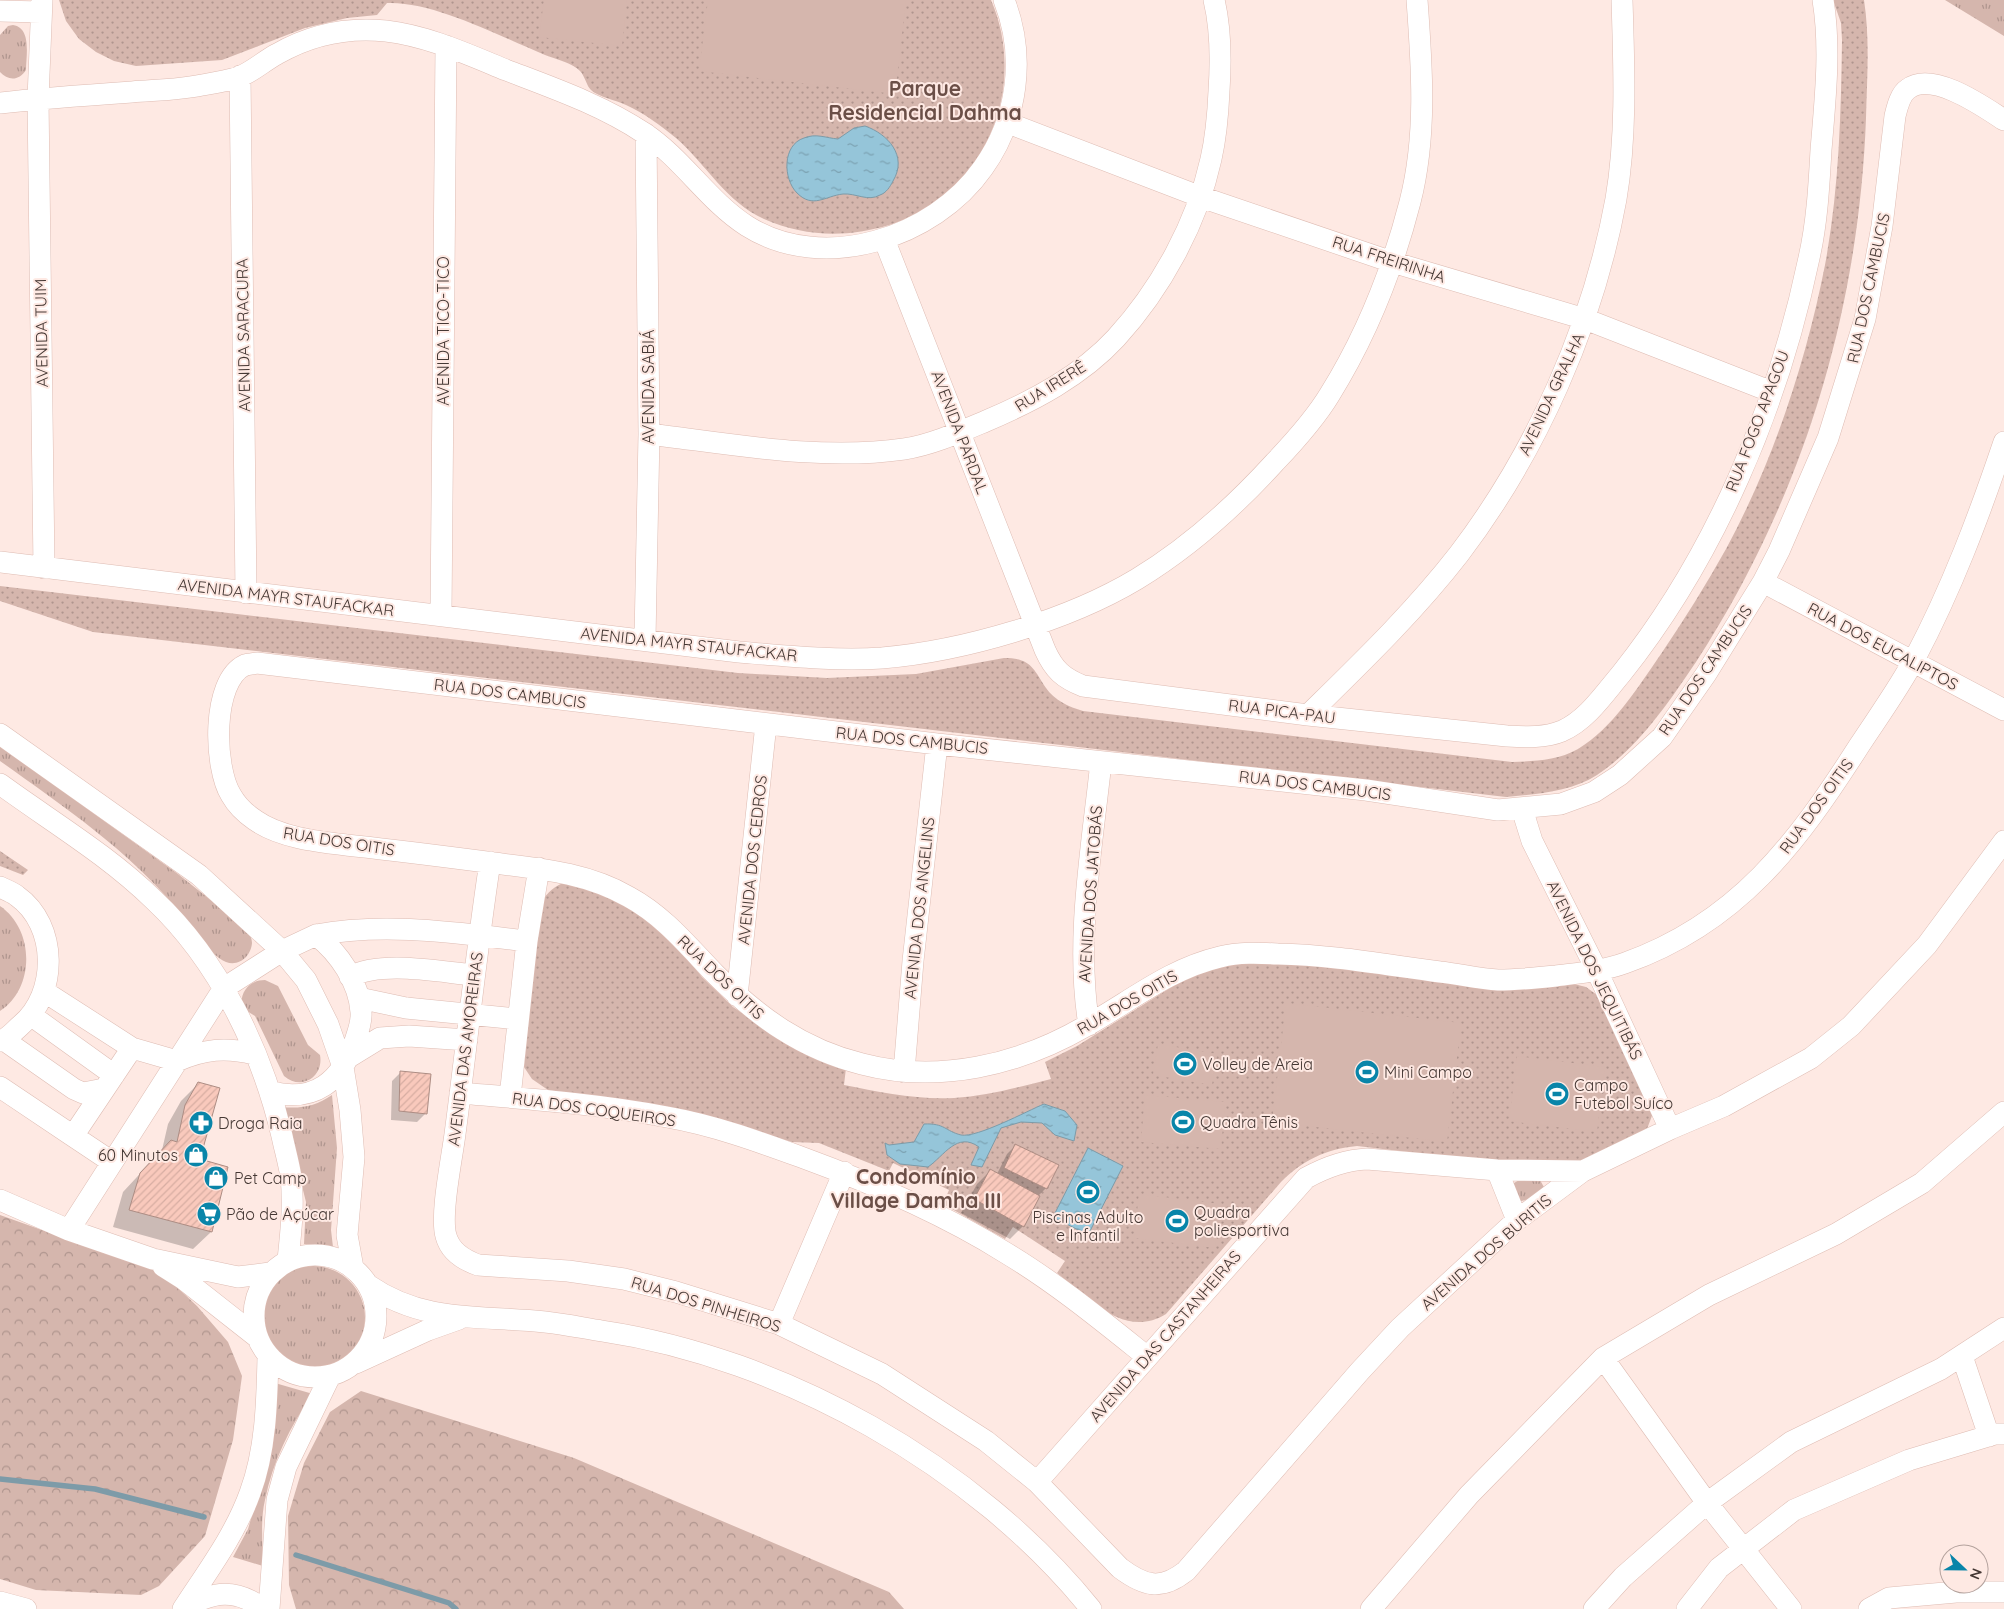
<svg xmlns="http://www.w3.org/2000/svg" width="2004" height="1609" viewBox="0 0 2004 1609" font-family="Quicksand,sans-serif">
<style>
.grass{fill:url(#grass-tufts)}
.forest{fill:url(#forest-crowns)}
.park{fill:url(#park-dots)}
.pitch{fill:#d5b6ad}
.water{fill:url(#water-ripples);stroke:#7d9ba8}
.shadow{fill:#0003}
.lines{fill:none;stroke-linecap:round;stroke-linejoin:round}
.stream{stroke:#7d9ba8;stroke-width:5.5}
.building{fill:url(#building-hatch);stroke:#ad8d84}
.minor-casing{stroke:#debcb3;stroke-width:22}
.minor{stroke:#fff;stroke-width:21}
.labels{text-anchor:middle;dominant-baseline:central;stroke-width:4;stroke-linejoin:round;paint-order:stroke}
.street-label{font-size:16px;fill:#453834;stroke:#fee9e3}
.poi-label{font-size:16px;fill:#453834;stroke:#fee9e3;text-anchor:start}
.district-label{font-size:21px;font-weight:bold;fill:#6b4f47;stroke:#fee9e3}
</style>
<defs>
<pattern id="grass-tufts" width="24" height="20" patternUnits="userSpaceOnUse" patternTransform="scale(1.25)"><rect width="24" height="20" fill="#d5b6ad"/><path d="M3 7l-1-3M5 7V3M7 7l1-3M15 17l-1-3M17 17v-4M19 17l1-3" fill="none" stroke="#af958e"/></pattern>
<pattern id="forest-crowns" width="20" height="18" patternUnits="userSpaceOnUse" patternTransform="scale(1.25)"><rect width="20" height="18" fill="#d5b6ad"/><path d="M2 6a3 3 0 1 1 6 0M12 15a3 3 0 1 1 6 0" fill="none" stroke="#af958e"/></pattern>
<pattern id="park-dots" width="8" height="8" patternUnits="userSpaceOnUse" patternTransform="scale(1.25)"><rect width="8" height="8" fill="#d5b6ad"/><path d="M2 2h.1M6 6h.1" fill="none" stroke="#af958e" stroke-width="1.8" stroke-linecap="round"/></pattern>
<pattern id="water-ripples" width="26" height="14" patternUnits="userSpaceOnUse" patternTransform="scale(1.25)"><rect width="26" height="14" fill="#95c5d9"/><path d="M2 4q2-2 4 0t4 0M15 11q2-2 4 0t4 0" fill="none" stroke="#7ba1b1"/></pattern>
<pattern id="building-hatch" width="6" height="6" patternUnits="userSpaceOnUse" patternTransform="scale(1.25)"><rect width="6" height="6" fill="#f9c9bc"/><path d="M-1 1l2-2M0 6l6-6M5 7l2-2" fill="none" stroke="#d7ada2"/></pattern>
</defs>
<rect width="100%" height="100%" fill="#fee9e3"/>
<path class="grass" d="M1945 0H2004V36Z
M13 25C32 28 26 56 26 70 19 81 8 81 0 72V35L8 26Z
M0 746 178 874 247 929C249 933 252 938 252 943 251 956 239 967 226 962 210 956 189 922 177 909 127 849 63 806 0 761Z
M0 906C35 930 35 988 0 1011Z
M265 980 278 986 308 1045 320 1055C324 1077 301 1091 284 1076L255 1016 242 1008C239 993 249 980 265 980Z
M332 1095 337 1148 331 1230 333 1247 304 1244 306 1202 282 1107C301 1109 316 1106 332 1095Z
M1521 1179 1540 1180 1545 1189 1530 1199 1521 1201C1515 1197 1513 1190 1514 1183Z
M261 1318a52 52 0 1 1 104 0a52 52 0 1 1-104 0Z
M275 1383 313 1394C290 1426 273 1461 265 1500 260 1521 263 1544 263 1566L233 1557 248 1529 273 1443Z"/>
<path class="forest" d="M0 1215 162 1273 197 1306 228 1342 242 1376 233 1440 205 1536 159 1586 141 1595 36 1590 0 1579Z
M361 1391 574 1458 889 1592 904 1609H296L289 1585 288 1516 304 1463 330 1412Z"/>
<path class="park" d="M59 0H991C1010 44 1009 94 989 137 978 160 962 187 940 201 887 235 822 245 764 219 726 202 706 164 676 138 660 125 644 113 626 105 616 100 598 97 591 90 586 85 585 76 580 71 573 63 555 59 545 55 501 37 434 1 387 3L377 15 347 18 305 28 222 60 136 66 114 61 96 52 79 39 66 21Z
M1833 0H1864C1870 38 1867 79 1866 118 1859 312 1802 499 1696 662 1669 702 1638 748 1597 775 1571 792 1536 794 1506 797L93 632 0 601V586L738 673 827 678 916 674 1004 658C1031 658 1033 668 1046 688 1054 700 1069 707 1083 711L1512 762C1534 761 1557 761 1578 749 1613 728 1638 687 1661 654 1684 620 1706 585 1726 549 1773 462 1806 362 1825 265 1839 190 1841 116 1842 40L1841 23Z
M0 851 28 870 23 875 0 866Z
M563 883 619 899 675 943 702 977 733 1007 769 1031 846 1068 844 1085C879 1092 917 1100 954 1098 987 1096 1019 1087 1051 1079L1045 1062 1077 1046 1186 978 1221 966 1257 962 1574 984 1586 987 1597 995 1653 1113 1647 1129 1584 1161 1529 1166 1357 1146C1326 1149 1303 1160 1281 1182L1166 1314C1124 1340 1088 1297 1057 1273L1065 1261 1013 1227 1005 1239 943 1204 949 1190 893 1163 889 1171 819 1143 792 1142 710 1119 548 1090 532 1079 524 1067 539 907C545 895 551 888 563 883Z"/>
<path class="pitch" d="M544 0H627L622 46 539 37Z
M708 0H906L895 94 699 71Z
M1286 1003 1461 1023 1447 1142 1272 1122Z
M1158 1044 1217 1054 1212 1085 1153 1075Z
M1517 1056 1605 1067 1597 1132 1509 1121Z
M1145 1095 1225 1102 1221 1149 1141 1142Z
M1139 1194 1220 1204 1215 1248 1134 1238Z"/>
<path class="water" d="M865 126C888 134 908 156 893 181 890 187 886 193 880 195 868 202 856 193 843 194 825 196 813 209 797 193 783 179 782 145 804 138 816 133 826 138 838 139L854 128Z
M1044 1104 1065 1111 1077 1125 1074 1141 1055 1135 1042 1123 1021 1122 1001 1128 982 1167 971 1165 979 1147C957 1131 944 1156 928 1167L900 1164 887 1155 885 1143 889 1145 914 1142 924 1124C945 1123 945 1131 961 1135 977 1138 1027 1111 1044 1104Z
M1088 1148 1123 1166 1088 1235 1053 1217Z"/>
<path class="shadow" d="M401 1072 426 1113 417 1122 391 1120 392 1081Z
M199 1083 198 1160 211 1232 193 1249 113 1227 123 1192 162 1150 168 1124 181 1101Z
M1016 1145 1046 1188 1039 1195 1023 1226 1010 1239 961 1213 977 1184 990 1171 997 1174 1007 1154Z"/>
<g class="lines">
<path class="stream" d="M0 1479 95 1489 204 1517
M296 1555 449 1603 456 1609"/>
</g>
<path class="building" d="M400 1071 431 1074 427 1114 399 1111Z
M198 1082 220 1088 200 1159 228 1167 212 1232 129 1210 140 1173 171 1140 177 1142 185 1105Z
M1015 1144 1059 1165 1047 1189 1004 1168Z
M990 1169 1040 1196 1024 1227 974 1199Z"/>
<g class="lines">
<defs>
<path id="minor" d="M42 0 38 99 44 568
M0 11 41 12
M240 76 246 593
M0 103C44 98 88 95 132 92 155 90 179 90 202 85 214 83 227 81 239 77 252 72 264 61 277 54 310 35 348 27 386 31 428 36 467 54 506 70 553 88 602 105 644 133 683 159 708 201 747 226 823 274 934 238 983 168 1018 119 1026 56 1004 0
M2004 120C1984 107 1932 70 1908 89 1900 94 1897 108 1895 116L1882 226 1865 319 1828 438 1779 551 1763 582 1706 674 1662 737 1620 775 1594 792 1561 804 1498 810 1366 790 937 744 257 663C253 664 249 664 245 665 211 681 214 768 231 795 236 804 246 814 255 820 282 839 323 842 355 846 402 851 448 857 494 863 542 869 587 873 629 897 664 916 688 946 715 974 758 1017 802 1049 862 1064 938 1084 1019 1065 1086 1026 1131 1001 1169 969 1220 957 1239 952 1259 953 1278 954 1332 955 1386 965 1440 972 1459 974 1479 979 1498 980 1517 980 1537 978 1556 976 1579 973 1603 971 1625 963 1738 923 1797 843 1859 746 1878 717 1899 688 1915 658 1952 588 1979 516 2004 442
M1008 123 1201 197 1392 262 1585 319 1772 392
M884 239 1045 650C1054 670 1063 678 1083 686L1308 715 1507 736C1526 737 1545 738 1562 731 1587 720 1604 694 1621 674 1716 555 1778 406 1809 258 1817 223 1819 186 1821 150 1825 101 1831 49 1823 0
M649 434C732 444 820 461 904 449 931 445 960 432 986 421 1033 401 1081 376 1116 338 1161 289 1197 223 1211 159 1216 137 1218 114 1219 91 1221 61 1221 29 1214 0
M0 562 739 652C786 656 835 661 882 658 963 651 1067 621 1137 579 1188 548 1235 506 1275 462 1295 441 1315 419 1330 394 1366 336 1393 268 1410 202 1427 136 1422 67 1417 0
M1763 582 2004 710
M441 615 446 46
M645 639 649 434 646 134
M1308 715C1361 663 1414 612 1459 554 1536 453 1593 325 1616 199 1627 134 1624 66 1622 0
M0 734 199 875 282 951 306 980 328 1024 343 1067 350 1110 354 1157 347 1235 353 1268
M0 784C52 822 108 855 154 900 219 961 262 1051 282 1136 285 1150 289 1164 291 1177 294 1205 291 1232 288 1260
M1522 809 1532 841 1597 971 1670 1129
M490 862C476 953 467 1043 455 1134 452 1158 440 1215 446 1236 450 1251 464 1260 478 1265L568 1271 624 1279 676 1292 779 1324 882 1374 986 1441 1037 1482 1120 1568C1144 1586 1161 1591 1186 1571L1360 1371 1400 1328 1517 1220 1583 1171 1670 1129 1724 1106 1811 1058 1851 1026 1927 945 2004 841
M0 887C6 890 12 892 17 896 58 925 58 994 21 1025 15 1030 8 1039 0 1041
M316 935C386 922 457 933 527 941
M350 977C381 960 439 972 474 975
M45 992 132 1048
M737 996 766 724
M359 998 406 1008 518 1019
M32 1016 114 1075
M1089 1025C1075 941 1092 847 1101 762
M4 1040 74 1089 83 1093 104 1089
M349 1057 380 1038 409 1036 467 1040
M177 1061C204 1049 226 1047 254 1054
M904 1072 913 961 937 744
M0 1087 73 1136
M460 1093C529 1099 599 1104 667 1117 713 1125 757 1141 801 1157 872 1183 942 1213 1006 1253 1056 1283 1101 1320 1146 1356
M510 1097 527 941 539 868
M112 1162 73 1136 132 1048 177 1061
M1497 1170 1517 1220
M0 1200 69 1230 153 1259 238 1277 270 1273
M69 1230 224 988 282 951 316 935C339 953 359 982 361 1012 362 1022 358 1032 355 1041 341 1081 315 1103 271 1092
M254 1316a61 61 0 1 1 122 0a61 61 0 1 1-122 0Z
M163 1266 182 1278 257 1337
M368 1285C425 1324 480 1315 545 1322 564 1324 583 1328 602 1331 783 1358 976 1466 1091 1609
M779 1324 844 1172
M1962 1356 1989 1436
M1603 1358 1707 1503 1791 1609
M356 1363 428 1330 459 1319
M1037 1482 1306 1178C1326 1167 1345 1160 1367 1159L1497 1170 1583 1171
M0 1602 26 1609
M184 1608C214 1591 235 1588 264 1609
M183 1609C207 1572 235 1535 250 1493 266 1450 267 1402 268 1357
M269 1609 277 1500 286 1467 330 1376
M1371 1609 1469 1495 1603 1358 1709 1295 1836 1234 1922 1183 2004 1112
M1594 1609 1623 1577 1707 1503 1791 1442 1941 1369 2004 1328
M1687 1609 1719 1568 1794 1510 1909 1460 1995 1434H2004
M1869 1609 1889 1598 1956 1592H2004"/>
</defs>
<use href="#minor" class="minor-casing"/>
<use href="#minor" class="minor"/>
</g>
<defs>
<symbol id="stadium-disc" viewBox="-11 -11 22 22"><circle r="9.5" fill="#0985a9" stroke="#fee9e3"/><path d="M0-5a6.5 5 0 1 0 0 10a6.5 5 0 1 0 0-10ZM-3.5-1.8h7v3.6h-7Z" fill="#fff"/></symbol>
<symbol id="pharmacy-disc" viewBox="-11 -11 22 22"><circle r="9.5" fill="#0985a9" stroke="#fee9e3"/><path d="M-2-6h4v4h4v4h-4v4h-4v-4h-4v-4h4Z" fill="#fff"/></symbol>
<symbol id="shop-disc" viewBox="-11 -11 22 22"><circle r="9.5" fill="#0985a9" stroke="#fee9e3"/><path d="M-5-2.5h2.3a2.7 3.5 0 0 1 5.4 0H5L5.5 6h-11ZM-1.5-2.5h3a1.5 2.3 0 0 0-3 0Z" fill="#fff"/></symbol>
<symbol id="supermarket-disc" viewBox="-11 -11 22 22"><circle r="9.5" fill="#0985a9" stroke="#fee9e3"/><path d="M-6-5.5h2.5l.6 2H6L4.5 2H-2.5L-4.4-4H-6ZM-1.5 3.2a1.3 1.3 0 1 0 .1 0ZM3 3.2a1.3 1.3 0 1 0 .1 0Z" fill="#fff"/></symbol>
</defs>
<g fill-rule="evenodd">
<use href="#stadium-disc" x="1171" y="1050" width="28" height="28"/>
<use href="#stadium-disc" x="1353" y="1058" width="28" height="28"/>
<use href="#stadium-disc" x="1543" y="1080" width="28" height="28"/>
<use href="#stadium-disc" x="1169" y="1108" width="28" height="28"/>
<use href="#pharmacy-disc" x="187" y="1109" width="28" height="28"/>
<use href="#shop-disc" x="182" y="1141" width="28" height="28"/>
<use href="#shop-disc" x="202" y="1164" width="28" height="28"/>
<use href="#stadium-disc" x="1074" y="1178" width="28" height="28"/>
<use href="#supermarket-disc" x="195" y="1200" width="28" height="28"/>
<use href="#stadium-disc" x="1163" y="1207" width="28" height="28"/>
</g>
<g class="labels">
<g class="street-label">
<text transform="translate(1389 259) rotate(18)">RUA FREIRINHA</text>
<text transform="translate(1868 288) rotate(-78)">RUA DOS CAMBUCIS</text>
<text transform="translate(443 331) rotate(-90)">AVENIDA TICO-TICO</text>
<text transform="translate(41 333) rotate(-91)">AVENIDA TUIM</text>
<text transform="translate(243 335) rotate(-91)">AVENIDA SARACURA</text>
<text transform="translate(1050 386) rotate(-32)">RUA IRERÊ</text>
<text transform="translate(648 387) rotate(-90)">AVENIDA SABIÁ</text>
<text transform="translate(1551 394) rotate(-65)">AVENIDA GRALHA</text>
<text transform="translate(1757 421) rotate(-69)">RUA FOGO APAGOU</text>
<text transform="translate(960 432) rotate(69)">AVENIDA PARDAL</text>
<text transform="translate(286 597) rotate(7)">AVENIDA MAYR STAUFACKAR</text>
<text transform="translate(689 644) rotate(6)">AVENIDA MAYR STAUFACKAR</text>
<text transform="translate(1883 646) rotate(28)">RUA DOS EUCALIPTOS</text>
<text transform="translate(1705 670) rotate(-56)">RUA DOS CAMBUCIS</text>
<text transform="translate(510 693) rotate(7)">RUA DOS CAMBUCIS</text>
<text transform="translate(1282 711) rotate(7)">RUA PICA-PAU</text>
<text transform="translate(912 740) rotate(6)">RUA DOS CAMBUCIS</text>
<text transform="translate(1315 785) rotate(7)">RUA DOS CAMBUCIS</text>
<text transform="translate(1816 806) rotate(-54)">RUA DOS OITIS</text>
<text transform="translate(339 841) rotate(9)">RUA DOS OITIS</text>
<text transform="translate(752 860) rotate(-84)">AVENIDA DOS CEDROS</text>
<text transform="translate(1090 894) rotate(-86)">AVENIDA DOS JATOBÁS</text>
<text transform="translate(919 908) rotate(-84)">AVENIDA DOS ANGELINS</text>
<text transform="translate(1595 970) rotate(64)">AVENIDA DOS JEQUITIBÁS</text>
<text transform="translate(721 977) rotate(44)">RUA DOS OITIS</text>
<text transform="translate(1127 1002) rotate(-30)">RUA DOS OITIS</text>
<text transform="translate(465 1049) rotate(-83)">AVENIDA DAS AMOREIRAS</text>
<text transform="translate(594 1109) rotate(8)">RUA DOS COQUEIROS</text>
<text transform="translate(1486 1252) rotate(-41)">AVENIDA DOS BURITIS</text>
<text transform="translate(706 1304) rotate(17)">RUA DOS PINHEIROS</text>
<text transform="translate(1165 1336) rotate(-49)">AVENIDA DAS CASTANHEIRAS</text>
</g>
<g class="poi-label">
<text x="1202" y="1064">Volley de Areia</text>
<text x="1384" y="1072">Mini Campo</text>
<text x="1574" y="1085">Campo<tspan x="1574" dy="18">Futebol Suíco</tspan></text>
<text x="1200" y="1122">Quadra Tênis</text>
<text x="218" y="1123">Droga Raia</text>
<text x="178" y="1155" text-anchor="end">60 Minutos</text>
<text x="234" y="1178">Pet Camp</text>
<text x="1194" y="1212">Quadra<tspan x="1194" dy="18">poliesportiva</tspan></text>
<text x="226" y="1214">Pão de Açúcar</text>
<text x="1088" y="1217" text-anchor="middle">Piscinas Adulto<tspan x="1088" dy="18">e Infantil</tspan></text>
</g>
<g class="district-label">
<text x="925" y="88">Parque<tspan x="925" dy="24">Residencial Dahma</tspan></text>
<text x="916" y="1176">Condomínio<tspan x="916" dy="24">Village Damha III</tspan></text>
</g>
</g>
<g transform="translate(1964 1569) rotate(112)"><circle r="24" fill="#fee9e3" stroke="#b4a29d"/>
<path d="M0-4L9 19L0 12L-9 19Z" fill="#0985a9"/>
<text y="-8" font-size="14" font-weight="bold" text-anchor="middle" fill="#453834">N</text>
</g>
</svg>
